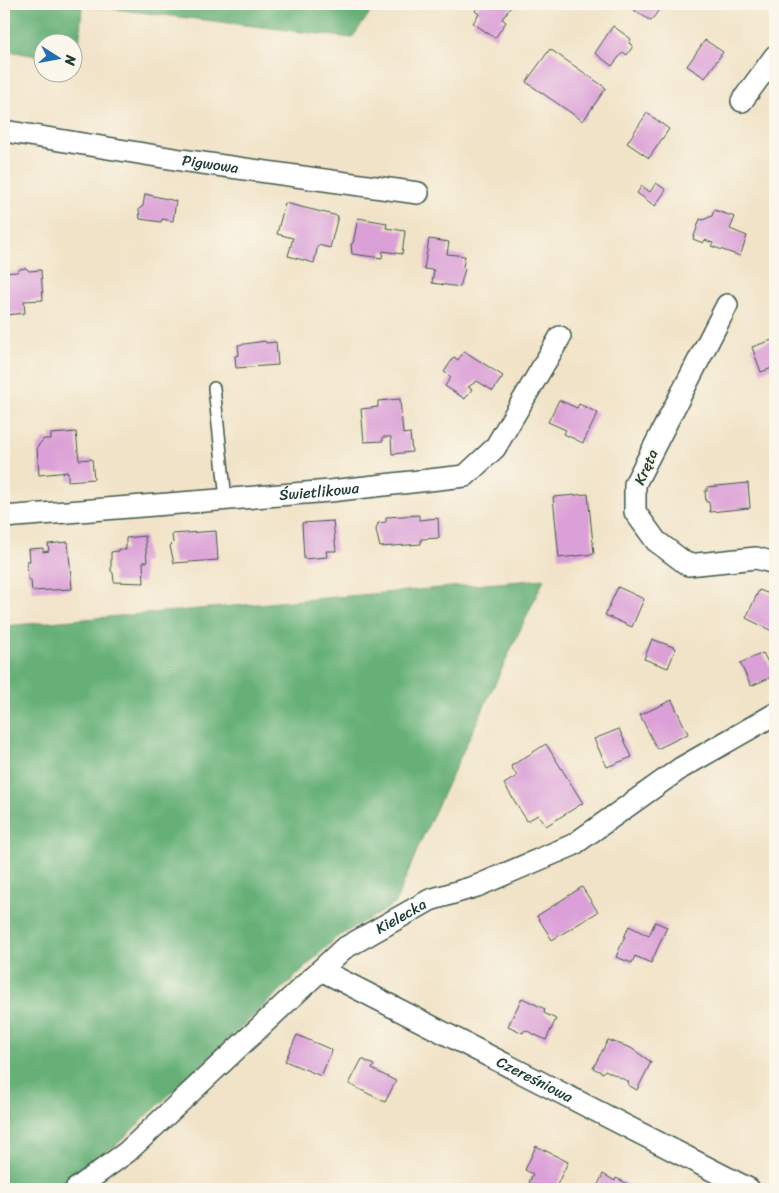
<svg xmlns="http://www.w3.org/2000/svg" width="779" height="1193" viewBox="0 0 779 1193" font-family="Sriracha,sans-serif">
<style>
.forest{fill:#66b077;stroke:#427656}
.building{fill:#dba0d7}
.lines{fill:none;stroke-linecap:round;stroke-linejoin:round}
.lane-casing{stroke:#3e564a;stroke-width:14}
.street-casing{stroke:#3e564a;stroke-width:24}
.lane{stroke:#fff;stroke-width:11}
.street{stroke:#fff;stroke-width:21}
.labels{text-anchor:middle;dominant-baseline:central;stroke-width:4;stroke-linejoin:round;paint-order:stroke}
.street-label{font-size:15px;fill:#1f3d34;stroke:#fbf7ec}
</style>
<rect width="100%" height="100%" fill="#fbf7ec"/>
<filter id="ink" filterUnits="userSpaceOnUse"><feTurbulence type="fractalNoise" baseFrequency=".02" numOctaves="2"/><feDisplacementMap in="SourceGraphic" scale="10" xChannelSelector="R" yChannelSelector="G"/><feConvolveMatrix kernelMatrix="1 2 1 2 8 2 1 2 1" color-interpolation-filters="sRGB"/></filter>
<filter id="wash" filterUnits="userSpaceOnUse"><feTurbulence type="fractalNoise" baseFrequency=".0096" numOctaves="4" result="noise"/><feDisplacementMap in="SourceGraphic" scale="20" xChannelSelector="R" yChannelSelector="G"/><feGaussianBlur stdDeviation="1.12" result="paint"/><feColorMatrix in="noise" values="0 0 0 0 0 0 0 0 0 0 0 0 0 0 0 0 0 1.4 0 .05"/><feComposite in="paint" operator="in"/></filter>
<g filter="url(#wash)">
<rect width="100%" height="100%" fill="#f1e3c7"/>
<path class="forest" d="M4 4H376L352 38 82 5 78 64 73 63 72 42H42V57L4 50Z
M544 579 420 843 395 904 337 937 116 1145 51 1189H4V626Z"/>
<g id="blocks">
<path class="building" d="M480 4H513L502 19 506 22 495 38 473 23 479 14 475 11Z
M639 4H663L651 21 634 10Z
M613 26 631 39 629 43 633 46 627 55 623 52 612 66 595 53Z
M705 40 723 52 705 78 687 66Z
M550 49 606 88 583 121 526 82Z
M647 113 669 129 649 158 627 143Z
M656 183 666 190 655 206 637 193 642 186 650 192Z
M145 194 176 201 173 221 162 219 161 222 140 219 139 209 143 206Z
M285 203 338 216 330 248 318 245 314 263 288 256 293 238 277 234Z
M714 210 735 217 730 229 747 236 740 256 711 246 713 243 705 240 703 243 693 239 700 219 703 220 712 216Z
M358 218 387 223 386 228 405 231 402 254 383 251 382 258 352 254 351 244 353 243Z
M429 239 449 242 447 254 465 256 463 267 465 269 460 287 432 283 434 270 424 269Z
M26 268 29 271 41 270 43 300 24 301 25 313 7 315 4 273 17 272 20 269Z
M775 339V367L761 372 752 347Z
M265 341 266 343 276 342 278 365 236 368 235 356 239 355 238 345Z
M464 351 503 376 493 391 477 381 468 387 472 389 465 399 445 386 451 377 444 372 454 357 458 360Z
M400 399 403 434 410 433 412 452 392 454 391 437H383V441L364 442 361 409 378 407V401Z
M559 400 577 408 579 404 598 413 583 443 564 434 566 430 548 422Z
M76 432 79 460 92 459 94 479 68 481V472L39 475 37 447 44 439H51V434Z
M748 483 750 508 710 512 709 502H706L705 491H707V487Z
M588 494 594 554 559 558 553 497Z
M419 515V520L438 518 439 538 421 539V544L380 547 376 530 378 523 386 522V517Z
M333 521 336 551H326L327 557 304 559 302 523Z
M216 531 218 560 174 563 170 546 173 543 172 534Z
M145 536 147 562H143L144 583 114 582 113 573 111 571V552L118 551V549L126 550V538Z
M68 542 72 589 32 591 31 580H28L27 561H30L29 549 43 548V552L49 551 48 544Z
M618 587 644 599 632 627 605 615Z
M759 590 775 596 774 632 746 618Z
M652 639 676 648 668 668 644 659Z
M763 653 770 666 775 664V679L774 676 751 686 740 663Z
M672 700 688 734 657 749 640 715Z
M619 729 632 757 607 767 594 739Z
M546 744 583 803 546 826 538 815 527 821 504 784 517 776 511 766Z
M582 887 598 912 552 940 537 916Z
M655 922 667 927 651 963 635 956 632 963 616 957 629 926 649 936Z
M522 998 545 1009 544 1013 556 1019 546 1040 525 1030 523 1033 508 1026Z
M297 1035 332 1050 321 1076 285 1061Z
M608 1040 631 1048 651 1062 637 1090 628 1085 629 1082 605 1070 603 1073 593 1068Z
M362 1059 374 1065 372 1069 396 1081 385 1102 349 1084Z
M536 1146 568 1162 555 1189H544L529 1182 533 1174 525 1170Z
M603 1174 615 1181 616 1178 630 1185 629 1187 633 1189H596Z"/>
</g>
</g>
<g filter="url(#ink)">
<use href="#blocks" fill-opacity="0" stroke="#3e564a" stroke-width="1"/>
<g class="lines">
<defs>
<path id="lane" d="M214 388 226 499"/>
<g id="street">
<path d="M742 101 775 56"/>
<path id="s1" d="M4 131 181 160 418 193"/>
<path d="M727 305 635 484V512L656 541 688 565 756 558 775 563"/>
<path id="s2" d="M4 517 330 491 465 476 495 448 560 337"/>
<path id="s3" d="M321 970 749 1189"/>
<path id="s4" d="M76 1189 127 1152 343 949 430 900 477 886 573 845 681 768 775 714"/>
</g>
</defs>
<use href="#lane" class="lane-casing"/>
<use href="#street" class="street-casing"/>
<use href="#lane" class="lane"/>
<use href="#street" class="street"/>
</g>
</g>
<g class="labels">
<g class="street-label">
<text stroke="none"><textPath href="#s1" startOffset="209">Pigwowa</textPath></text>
<text transform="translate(646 467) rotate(-66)">Kręta</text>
<text stroke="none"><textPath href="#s2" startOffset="316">Świetlikowa</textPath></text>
<text stroke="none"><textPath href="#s4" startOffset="426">Kielecka</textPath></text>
<text stroke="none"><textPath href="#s3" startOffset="240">Czereśniowa</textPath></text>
</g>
</g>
<rect width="779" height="1193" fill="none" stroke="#fbf7ec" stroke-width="20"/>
<g transform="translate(58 58) rotate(101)"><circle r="24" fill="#fbf7ec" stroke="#a3ada2"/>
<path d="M0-4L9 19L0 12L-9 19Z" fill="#1f6fb2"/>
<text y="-8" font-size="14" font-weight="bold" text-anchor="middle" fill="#1f3d34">N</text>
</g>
</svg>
